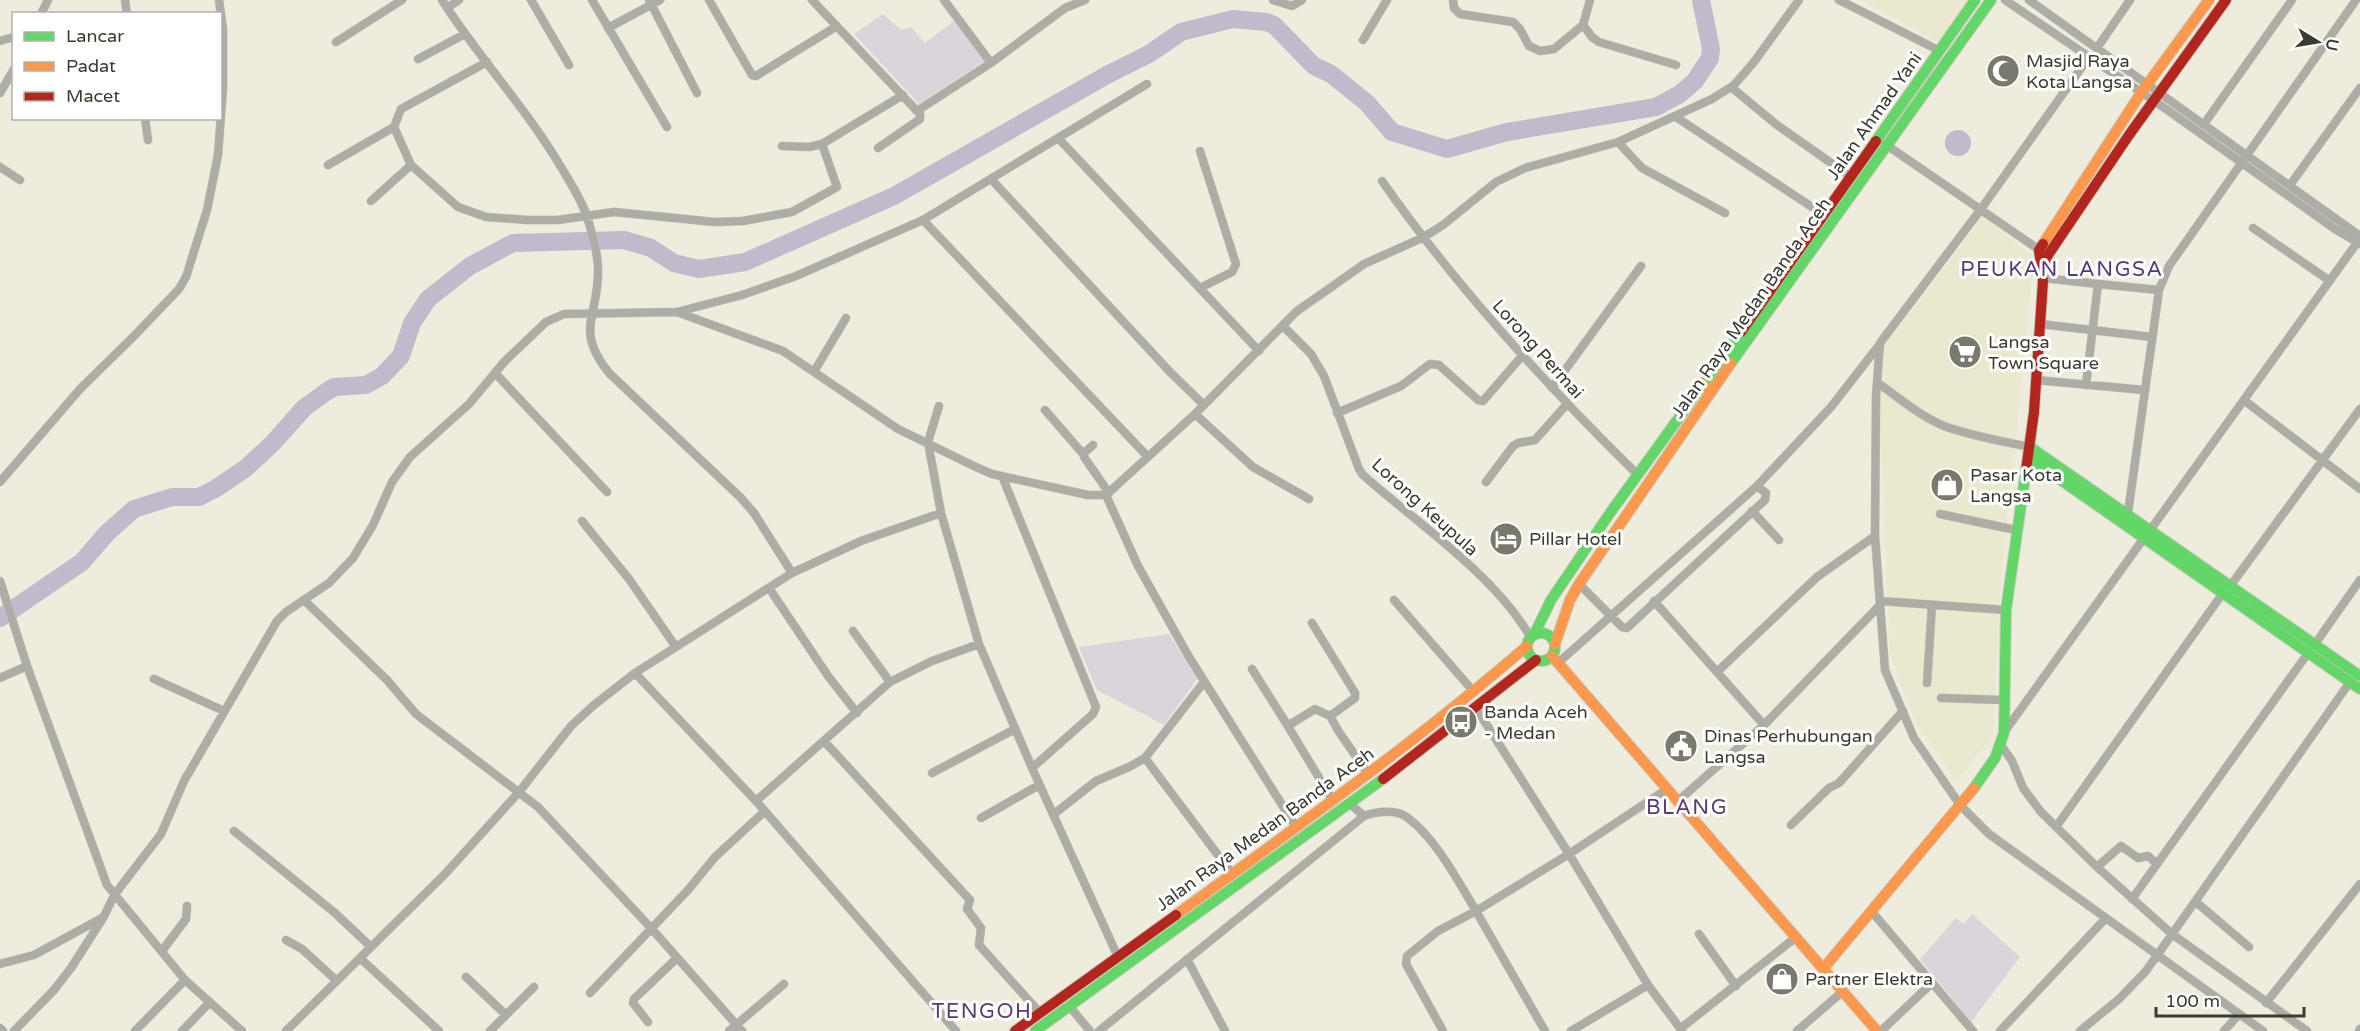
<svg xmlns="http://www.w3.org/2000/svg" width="2360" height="1031" viewBox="0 0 2360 1031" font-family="'Varela Round',sans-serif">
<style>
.built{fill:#eae8ce}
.green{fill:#dad5db}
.water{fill:#c2b9cc}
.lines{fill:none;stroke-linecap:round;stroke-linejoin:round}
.river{stroke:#c2b9cc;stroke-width:18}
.street-casing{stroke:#c8c8bc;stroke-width:9}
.fast-casing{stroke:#c8c8bc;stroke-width:12}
.slow-casing{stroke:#c8c8bc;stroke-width:12}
.jam-casing{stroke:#c8c8bc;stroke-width:12}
.street{stroke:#adada6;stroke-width:8}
.fast{stroke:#63d668;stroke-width:10}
.slow{stroke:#ff974d;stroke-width:10}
.jam{stroke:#b3261e;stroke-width:10}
.labels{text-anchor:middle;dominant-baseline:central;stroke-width:6;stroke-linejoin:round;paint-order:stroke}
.poi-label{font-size:18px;fill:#3c3b30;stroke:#fff;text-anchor:start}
.street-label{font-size:18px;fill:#3c3b30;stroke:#fff}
.quarter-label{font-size:21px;letter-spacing:1.5px;fill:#543b77;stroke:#fff}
</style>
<rect width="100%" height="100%" fill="#edecdd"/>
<path class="built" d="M1862 0H1968L1939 43Z
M1983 217 2034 258 2001 578 1993 736 1956 781 1915 721 1890 654 1879 392 1884 347Z"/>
<path class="green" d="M883 14 901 30 911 27 925 43 954 21 985 61 919 104 854 34Z
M1169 634 1197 679 1164 725 1097 690 1079 647Z
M1972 914 2020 957 1971 1022 1920 959 1956 918 1964 924Z"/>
<path class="water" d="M1945 143a13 13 0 1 1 26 0a13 13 0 1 1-26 0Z"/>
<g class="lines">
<path class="river" d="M0 618 82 562 107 533 134 509 172 497H199L215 489 246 468 273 443 304 408 326 392 334 387 366 385 382 376 401 356 412 323 428 299 470 266 513 243 624 240 651 248 674 263 699 269 745 262 894 196 1107 75 1149 54 1181 32 1233 19 1266 22 1274 25 1314 66 1331 74 1367 103 1392 132 1447 149 1507 132 1656 107 1680 94 1695 81 1710 58 1711 49 1701 0"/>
<defs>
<path id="street" d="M125 0 127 14
M442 0C479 58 526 108 561 167 571 184 583 202 588 220 593 236 599 258 598 274 597 320 575 330 609 373L740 497 754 513 792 573
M531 0 569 65
M592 0 667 127
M649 0 697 93
M709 0 752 75 756 76 837 26
M812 0 917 111 991 63 1065 8 1085 0
M944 0 991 63
M1273 0 1292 6 1302 0
M1453 0 1454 8 1460 14 1513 22 1520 29 1529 46 1540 51 1554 49 1583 25 1590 0
M1839 0 1940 51
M2005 0 2166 109 2335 229 2360 244
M2029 0 2360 236
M447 8 459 0
M41 14 48 0
M1583 25 1592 37 1599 42 1676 65
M608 28 660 0
M1363 40 1387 0
M0 41 14 37
M336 42 402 0
M2097 48 2130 0
M2089 57 1981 209 1880 343 1876 396 1875 536 1885 670 1914 738 1960 805 1989 834 2263 1031
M418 59 465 34
M487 62 401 109 394 127 411 165 458 207 486 217 527 220H558L614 212 715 222 743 221 792 212 837 187 822 144
M1147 84 923 220 1148 457
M1731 87 1777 125 1851 177
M0 93 14 69
M1676 117 1824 215
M145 118 148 140
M2204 124 2292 0
M1058 138 1259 351
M1618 142 1642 168 1725 213
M1885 144 2041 251
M782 146 809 147 822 144 903 95
M878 148 920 119V114L917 111
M328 165 394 127
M0 167 20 180
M991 179 1171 373 1204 405
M1382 181C1457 288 1545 384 1638 475
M2290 185 2360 88
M371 201 411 165
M2253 228 2330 281
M2043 278 2098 284
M1200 288 1232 272 1236 264 1200 151
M677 312 783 351 898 429 976 467 992 474 1088 495H1106L1195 414 1297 311 1330 288 1364 264 1422 238 1443 225 1496 182 1525 168 1618 142 1712 99 1734 85 1754 62 1799 0
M2040 324 2152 337
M1283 326 1311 354 1324 376 1359 469 1363 475C1418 524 1494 574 1531 638
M815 370 846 318
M495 373 607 492
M2036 380 2144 390
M1878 383C1899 398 1920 416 1944 426 1971 436 2001 441 2030 447
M2086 385 2098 284 2159 290
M1552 388 1641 266
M2245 401 2360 489
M939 406 928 442 941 513 979 644 1032 768 1118 957
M1045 410 1084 455
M1337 413 1401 386 1430 364 1439 365 1478 400 1483 401 1522 356
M1195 414 1253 467 1309 499
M1093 445 1084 453V457L1109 493
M1002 476 1096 707 1093 714 1032 768
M0 482 80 389 134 336 179 289 186 277 207 210 218 155 223 88V29L219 0
M1486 482 1513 446 1518 443 1535 440 1567 404
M1106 495 1138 566 1189 657 1296 827
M1752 511 1779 540
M2128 513 2159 290 2169 266 2356 0
M1940 514 2016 530
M582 521 629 579 676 647
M2151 529 2359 240
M0 581 27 666 107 885 185 980 242 1031
M1579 584 1622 627 1627 628 1765 500 1766 493 1757 486
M2231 585 2360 409
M769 588 828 676 857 713
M1394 600 1474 692
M305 601 387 680 416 714 538 807 651 928 742 1031
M1654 601 1764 725
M1880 601 2006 610
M1312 623 1355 693V698L1330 716 1339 732 1369 775
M853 631 890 682
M2315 644 2360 580
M1558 663 1757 486 1831 407 1880 344
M1252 669 1286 723 1291 724 1315 709 1330 716
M1717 672 1817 577 1875 536
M635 673 756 801 956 1031
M0 678 27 666
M154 679 224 711
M1204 682 1145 758 1233 875
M1927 683 1932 605
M1941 698 2004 700
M1476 708 1569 854 1648 985 1682 1031
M1286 723 1333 801
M2005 731 2144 538
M824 741 970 900 967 909 981 928 979 945 1040 1013
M2001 745 2012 761 2023 788 2041 812 2097 867 2172 934 2307 1031
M932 773 1015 729
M756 801 890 682 932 661 979 644
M1678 801 1764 725 1880 605
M1349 803 1364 816C1377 811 1397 809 1408 818 1436 839 1458 881 1476 911 1499 951 1522 991 1545 1031
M1054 814 1096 781 1129 767 1145 758
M981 818 1039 785
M1791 825 1829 788 1839 783 1903 711
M2056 827 2223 593
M234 831 335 913 370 946
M2097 867 2121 846 2138 858 2148 856 2157 864
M2132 899 2308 653
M2196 902 2249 947
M1873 913 1973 1031
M1699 934 1736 986
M286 940 302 949 337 981
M162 951 186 919 187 906
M360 958 439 1031
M1187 959 1225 1031
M0 964 34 955 102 918
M466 977 506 1015
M590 993 688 890 715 857 765 811
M2266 1003 2360 884
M1070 1007 1090 1031
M648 1022 633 1003 634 999 676 959
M0 1028 3 1031
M1680 1029 1795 938
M14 1031 54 990 71 968 103 918 115 894 161 834 184 781 277 621 286 612 329 583 353 558 373 525 392 482 410 457 469 404 505 361 546 322 564 314 677 312 742 295 796 276 923 220
M135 1031 185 980
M182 1031 210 1002
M286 1031 445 874 519 792 571 726 594 705 635 673 792 573 861 541 941 513
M490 1031 534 987
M729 1031 784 984
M1099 1031 1364 816
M1443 1031 1406 964 1407 956 1438 931 1476 911 1569 854 1667 789
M1571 1031 1648 985
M1797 1031 1842 992
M1881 1031 1932 983
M2000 1031 2105 919
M2080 1031 2119 999 2146 971 2350 682
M2224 1031 2239 1014
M2359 1031 2360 1029"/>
<path id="fast" d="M1876 141 1975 0
M1731 363 1991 0
M2030 447 2360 676
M2028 457 2360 689
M1527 647a14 14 0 1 1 28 0a14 14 0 1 1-28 0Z
M1534 635 1551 600 1610 513 1741 332
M1974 788 1995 758 2004 733 2006 610 2026 470
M1035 1031 1383 779"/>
<path id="slow" d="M2043 244 2141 93 2209 0
M1703 384 1711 392
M1555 644 1570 600 1579 584 1731 363
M1552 656 1877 1031
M1176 915C1295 828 1415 743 1527 646
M1823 969 1974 788"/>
<path id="jam" d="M2044 269 2048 255 2129 135 2226 0
M1741 332 1876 141
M2026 470 2034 412 2043 281 2039 250 2043 244
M1383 779 1536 660
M1015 1031 1176 915"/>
</defs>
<use href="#street" class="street-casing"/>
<use href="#fast" class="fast-casing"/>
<use href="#slow" class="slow-casing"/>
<use href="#jam" class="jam-casing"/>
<use href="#street" class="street"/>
<use href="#fast" class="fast"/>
<use href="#slow" class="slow"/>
<use href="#jam" class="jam"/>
</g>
<defs>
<symbol id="mosque-disc" viewBox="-11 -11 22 22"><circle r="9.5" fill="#7a796d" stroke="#fff"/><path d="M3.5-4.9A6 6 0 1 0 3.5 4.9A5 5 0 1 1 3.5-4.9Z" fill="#fff"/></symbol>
<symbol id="supermarket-disc" viewBox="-11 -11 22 22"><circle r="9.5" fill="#7a796d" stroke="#fff"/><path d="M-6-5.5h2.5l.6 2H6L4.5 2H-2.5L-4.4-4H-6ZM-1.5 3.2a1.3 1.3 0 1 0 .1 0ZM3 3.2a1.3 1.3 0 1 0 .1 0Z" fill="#fff"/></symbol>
<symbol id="shop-disc" viewBox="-11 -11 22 22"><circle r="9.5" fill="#7a796d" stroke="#fff"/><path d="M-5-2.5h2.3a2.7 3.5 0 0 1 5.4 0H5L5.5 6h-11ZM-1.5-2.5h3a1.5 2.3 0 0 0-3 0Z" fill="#fff"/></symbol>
<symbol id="hotel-disc" viewBox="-11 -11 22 22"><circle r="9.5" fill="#7a796d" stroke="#fff"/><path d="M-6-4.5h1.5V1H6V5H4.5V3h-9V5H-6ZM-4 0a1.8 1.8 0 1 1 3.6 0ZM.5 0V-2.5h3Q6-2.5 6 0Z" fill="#fff"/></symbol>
<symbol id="bus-disc" viewBox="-11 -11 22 22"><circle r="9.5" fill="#7a796d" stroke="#fff"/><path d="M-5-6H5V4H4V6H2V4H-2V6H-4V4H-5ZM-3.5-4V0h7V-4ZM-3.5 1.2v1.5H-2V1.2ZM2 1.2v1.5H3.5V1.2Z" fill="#fff"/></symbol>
<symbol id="civic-disc" viewBox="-11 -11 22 22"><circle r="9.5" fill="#7a796d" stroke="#fff"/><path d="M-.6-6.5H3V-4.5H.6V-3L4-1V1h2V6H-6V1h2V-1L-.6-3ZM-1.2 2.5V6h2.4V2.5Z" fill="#fff"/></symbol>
</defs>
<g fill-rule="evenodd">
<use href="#mosque-disc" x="1984" y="52" width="38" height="38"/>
<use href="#supermarket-disc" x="1946" y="333" width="38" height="38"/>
<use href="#shop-disc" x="1928" y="466" width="38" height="38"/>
<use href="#hotel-disc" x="1487" y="520" width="38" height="38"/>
<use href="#bus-disc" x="1442" y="703" width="38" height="38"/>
<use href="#civic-disc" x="1662" y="727" width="38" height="38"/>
<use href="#shop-disc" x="1763" y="960" width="38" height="38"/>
</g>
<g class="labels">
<g class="poi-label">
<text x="2026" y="61">Masjid Raya<tspan x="2026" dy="21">Kota Langsa</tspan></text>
<text x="1988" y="342">Langsa<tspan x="1988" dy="21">Town Square</tspan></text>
<text x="1970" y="475">Pasar Kota<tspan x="1970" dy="21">Langsa</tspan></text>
<text x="1529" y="539">Pillar Hotel</text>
<text x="1484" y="712">Banda Aceh<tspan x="1484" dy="21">- Medan</tspan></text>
<text x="1704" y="736">Dinas Perhubungan<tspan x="1704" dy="21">Langsa</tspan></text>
<text x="1805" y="979">Partner Elektra</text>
</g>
<g class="street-label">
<text transform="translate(1874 116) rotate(-55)">Jalan Ahmad Yani</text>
<text transform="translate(1751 308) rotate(-55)">Jalan Raya Medan Banda Aceh</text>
<text transform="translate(1538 349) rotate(48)">Lorong Permai</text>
<text transform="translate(1425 507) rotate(42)">Lorong Keupula</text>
<text transform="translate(1265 829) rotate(-36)">Jalan Raya Medan Banda Aceh</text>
</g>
<g class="quarter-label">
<text x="2062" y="269">PEUKAN LANGSA</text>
<text x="1687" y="807">BLANG</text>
<text x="982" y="1011">TENGOH</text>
</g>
</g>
<rect x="12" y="12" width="210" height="108" fill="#ffffff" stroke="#b1b1ac" stroke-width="1.5"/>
<rect x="24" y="32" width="30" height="9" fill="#63d668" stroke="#b1b1ac" stroke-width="1.5"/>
<text x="66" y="42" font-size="18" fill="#3c3b30">Lancar</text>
<rect x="24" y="62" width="30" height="9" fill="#ff974d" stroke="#b1b1ac" stroke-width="1.5"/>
<text x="66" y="72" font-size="18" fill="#3c3b30">Padat</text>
<rect x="24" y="92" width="30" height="9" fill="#b3261e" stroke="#b1b1ac" stroke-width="1.5"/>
<text x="66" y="102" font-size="18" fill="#3c3b30">Macet</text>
<g transform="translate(2318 42) rotate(101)" stroke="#ffffff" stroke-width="4.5" paint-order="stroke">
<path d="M0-4.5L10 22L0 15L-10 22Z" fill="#3c3b30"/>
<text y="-9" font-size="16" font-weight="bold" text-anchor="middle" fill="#3c3b30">U</text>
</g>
<path d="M2156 1007v9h148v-9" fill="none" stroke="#3c3b30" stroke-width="3"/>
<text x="2165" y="1007" font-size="18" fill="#3c3b30" stroke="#ffffff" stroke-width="4.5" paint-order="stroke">100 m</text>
</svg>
